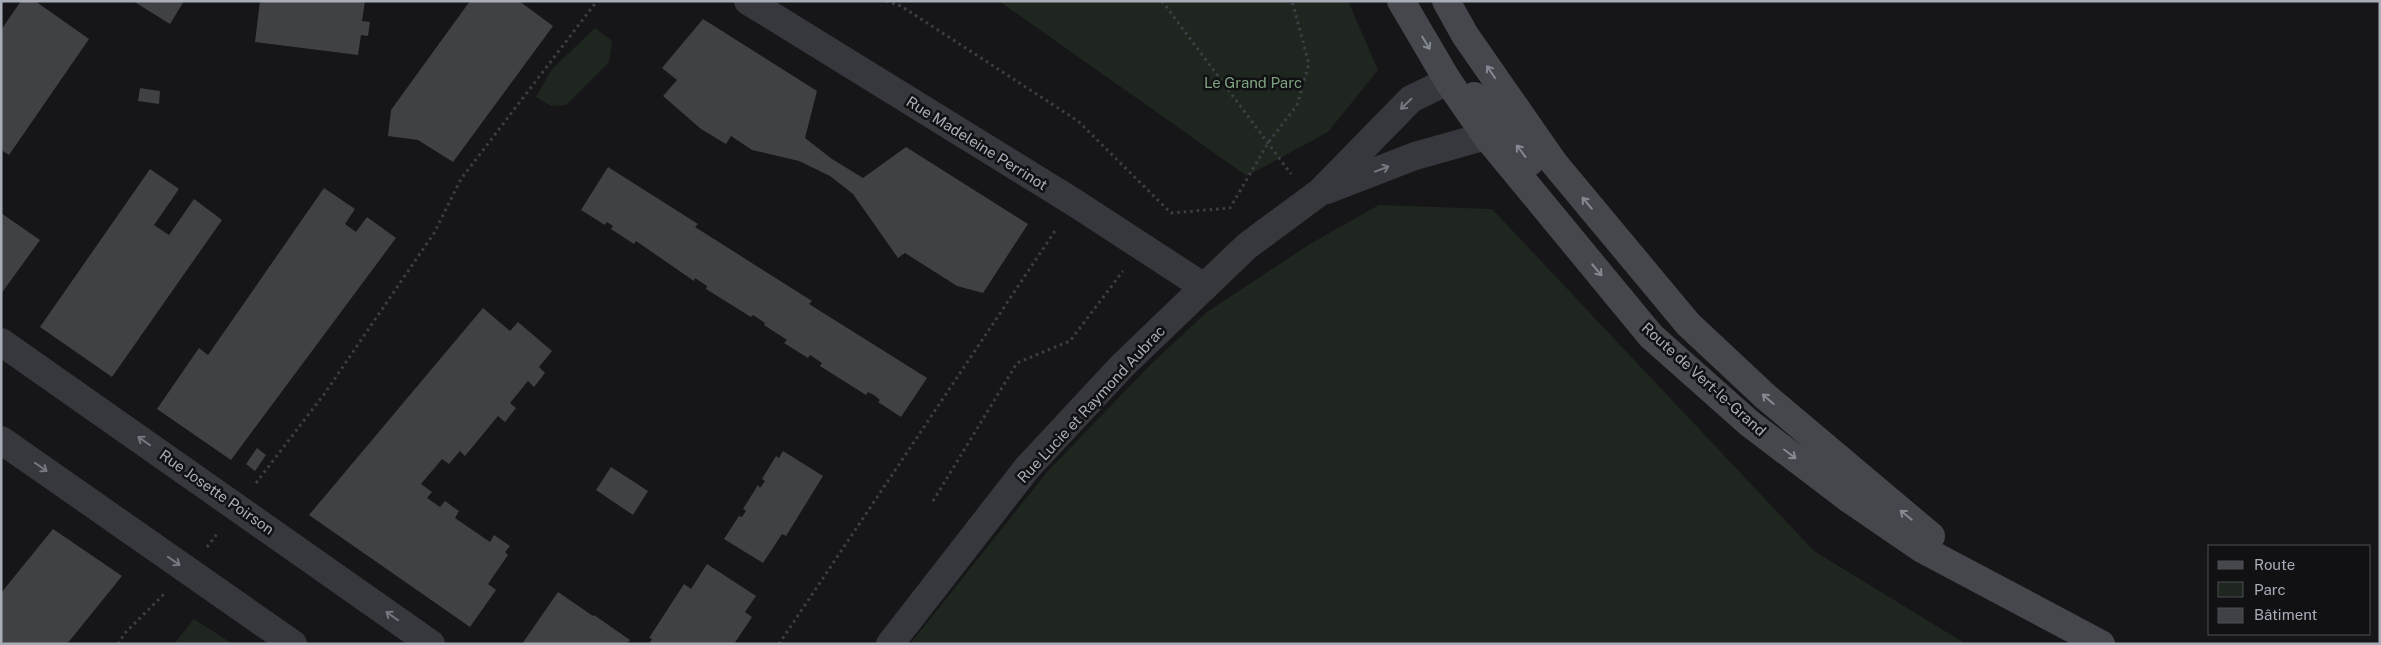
<svg xmlns="http://www.w3.org/2000/svg" width="2381" height="645" viewBox="0 0 2381 645" font-family="'Public Sans',sans-serif">
<style>
.green{fill:#1e261f}
.building{fill:#404145}
.lines{fill:none;stroke-linecap:round;stroke-linejoin:round}
.path{stroke:#3d3f44;stroke-width:3;stroke-dasharray:2.5 4;stroke-linecap:butt}
.minor{stroke:#37383d;stroke-width:28}
.tertiary{stroke:#37383d;stroke-width:28}
.secondary{stroke:#45474d;stroke-width:28}
.oneway{stroke:#858993}
.oneway2{stroke:#757881}
.labels{text-anchor:middle;dominant-baseline:central;stroke-width:5;stroke-linejoin:round;paint-order:stroke}
.park-label{font-size:15px;fill:#7fa381;stroke:#111113}
.street-label{font-size:15px;fill:#a8adb8;stroke:#111113}
</style>
<rect width="100%" height="100%" fill="#161618"/>
<path class="green" d="M999 1H1348L1378 70 1328 132 1247 176Z
M595 28 612 41 609 62 566 105 551 106 536 97 552 69Z
M1379 205 1492 209 1814 551 1966 644H910L1047 472 1150 365 1207 312 1310 244Z
M194 619 233 644H174Z"/>
<path class="building" d="M21 1H35L89 39 9 155 1 150V30Z
M133 1H184L170 24Z
M260 1H365L362 21 370 22 368 36 361 35 358 55 255 42Z
M470 1H519L553 26 453 162 418 140 388 136 391 110Z
M703 19 817 91 805 138 832 159 863 178 906 147 1028 224 983 293 957 286 905 253 898 258 853 194 830 176 799 161 752 150 731 136 726 144 701 129 663 96 677 80 662 68Z
M140 88 160 91 159 104 138 101Z
M608 167 698 224 695 227 812 301 809 304 927 378 901 417 878 402 880 400 874 395 868 392 866 395 820 366 822 363 810 355 808 358 784 343 787 340 764 325 765 323 753 315 751 317 706 289 707 286 695 278 694 281 636 241 634 244 611 229 613 226 607 222 605 225 581 210Z
M150 169 179 189 154 225 169 235 194 199 222 220 112 377 40 327Z
M324 188 355 209 345 224 356 232 367 217 396 238 231 460 157 409 199 348 208 355Z
M1 213 40 240 1 294Z
M483 308 510 331 518 322 552 351 539 367 545 373 534 387 528 381 510 403 516 408 505 422 498 416 465 456 460 451 449 464 442 459 421 484 432 492 427 498 440 507 445 501 459 511 455 518 490 542 494 535 510 546 505 552 508 555 488 584 496 590 470 627 309 515Z
M257 448 266 455 255 471 246 464Z
M783 451 823 476 786 536 782 534 763 563 724 539 739 516 742 517 746 511 743 509 758 485 760 488 765 481 762 479 776 456 779 458Z
M611 467 648 491 633 515 596 490Z
M53 529 122 576 67 644H1V593Z
M707 564 756 596 745 612 752 617 734 644H649L652 639 649 638 684 584 691 589Z
M558 592 593 616 594 615 630 640 627 644H522Z"/>
<g class="lines">
<path class="path" d="M886 1 901 6 1078 121 1171 213 1230 208 1268 143 1297 105 1309 64 1292 1
M1162 1 1291 174
M256 483 325 393 434 233 461 179 597 1
M933 501 1017 363 1070 341 1123 271
M207 547 217 534
M118 644 125 633 164 594
M779 644 1057 228"/>
<path class="minor" d="M748 1 1075 203 1204 287"/>
<path class="tertiary" d="M1327 190 1415 156 1486 136 1504 121
M1 342 431 644
M1 440 293 644
M890 644 1027 468 1122 366 1247 246 1320 192 1411 99 1448 81"/>
<path class="secondary" d="M1401 1 1448 81 1486 136 1651 336 1749 423 1849 499 1922 549 2101 644
M1446 1 1465 35 1554 163 1688 324 1766 397 1931 536
M1474 96 1502 125 1530 162"/>
</g>
<defs><path id="oneway-shaft" d="M-6 0H5M1.5-3L5.5 0L1.5 3" fill="none" stroke-width="1.6" stroke-linecap="round" stroke-linejoin="round" transform="scale(1.25)"/></defs>
<g class="oneway">
<use href="#oneway-shaft" transform="translate(1426 43) rotate(59)"/>
<use href="#oneway-shaft" transform="translate(1491 72) rotate(-124)"/>
<use href="#oneway-shaft" transform="translate(1521 151) rotate(-127)"/>
<use href="#oneway-shaft" transform="translate(1587 203) rotate(-130)"/>
<use href="#oneway-shaft" transform="translate(1597 270) rotate(50)"/>
<use href="#oneway-shaft" transform="translate(1768 399) rotate(-139)"/>
<use href="#oneway-shaft" transform="translate(1790 454) rotate(37)"/>
<use href="#oneway-shaft" transform="translate(1906 515) rotate(-141)"/>
</g>
<g class="oneway2">
<use href="#oneway-shaft" transform="translate(1406 104) rotate(136)"/>
<use href="#oneway-shaft" transform="translate(1382 169) rotate(-21)"/>
<use href="#oneway-shaft" transform="translate(144 441) rotate(-145)"/>
<use href="#oneway-shaft" transform="translate(41 467) rotate(35)"/>
<use href="#oneway-shaft" transform="translate(174 561) rotate(35)"/>
<use href="#oneway-shaft" transform="translate(392 616) rotate(-145)"/>
</g>
<g class="labels">
<g class="park-label">
<text x="1253" y="82">Le Grand Parc</text>
</g>
<g class="street-label">
<text transform="translate(977 143) rotate(32)">Rue Madeleine Perrinot</text>
<text transform="translate(1704 379) rotate(42)">Route de Vert-le-Grand</text>
<text transform="translate(1091 404) rotate(-47)">Rue Lucie et Raymond Aubrac</text>
<text transform="translate(217 492) rotate(35)">Rue Josette Poirson</text>
</g>
</g>
<rect width="2381" height="645" fill="none" stroke="#a8adb8" stroke-width="5"/>
<rect x="2208" y="545" width="162" height="90" fill="#111113" stroke="#4d4f55"/>
<rect x="2218" y="561" width="25" height="8" fill="#45474d" stroke="#4d4f55"/>
<text x="2254" y="570" font-size="15" fill="#a8adb8">Route</text>
<rect x="2218" y="582" width="25" height="15" fill="#1e261f" stroke="#4d4f55"/>
<text x="2254" y="595" font-size="15" fill="#a8adb8">Parc</text>
<rect x="2218" y="608" width="25" height="15" fill="#404145" stroke="#4d4f55"/>
<text x="2254" y="620" font-size="15" fill="#a8adb8">Bâtiment</text>
</svg>
